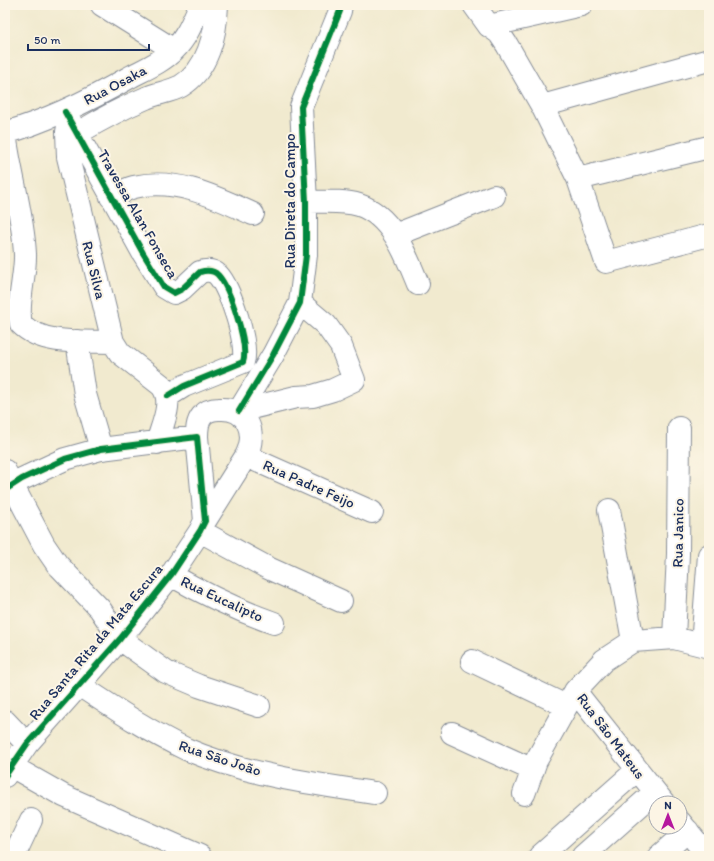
<svg xmlns="http://www.w3.org/2000/svg" width="714" height="861" viewBox="0 0 714 861" font-family="Itim,sans-serif">
<style>
.lines{fill:none;stroke-linecap:round;stroke-linejoin:round}
.minor-casing{stroke:#868c96;stroke-width:24}
.minor{stroke:#fff;stroke-width:22}
.cycleway-casing{stroke:#fcf5e5;stroke-width:8}
.cycleway{stroke:#00873e;stroke-width:6}
.labels{text-anchor:middle;dominant-baseline:central;stroke-width:4;stroke-linejoin:round;paint-order:stroke}
.street-label{font-size:15px;fill:#1b2f5e;stroke:#fcf5e5}
</style>
<rect width="100%" height="100%" fill="#fcf5e5"/>
<filter id="ink" filterUnits="userSpaceOnUse"><feTurbulence type="fractalNoise" baseFrequency=".025" numOctaves="2"/><feDisplacementMap in="SourceGraphic" scale="8" xChannelSelector="R" yChannelSelector="G"/><feConvolveMatrix kernelMatrix="1 2 1 2 8 2 1 2 1" color-interpolation-filters="sRGB"/></filter>
<filter id="wash" filterUnits="userSpaceOnUse"><feTurbulence type="fractalNoise" baseFrequency=".012" numOctaves="4" result="noise"/><feDisplacementMap in="SourceGraphic" scale="16" xChannelSelector="R" yChannelSelector="G"/><feGaussianBlur stdDeviation="0.9" result="paint"/><feColorMatrix in="noise" values="0 0 0 0 0 0 0 0 0 0 0 0 0 0 0 0 0 1.4 0 .05"/><feComposite in="paint" operator="in"/></filter>
<g filter="url(#wash)">
<rect width="100%" height="100%" fill="#f1eacf"/>
</g>
<g filter="url(#ink)">
<g class="lines">
<defs>
<path id="minor" d="M102 5 174 50
M474 5 489 26 499 33 507 45 542 106 578 179 606 262 709 235
M489 26 581 5
M542 106 709 60
M65 112 143 253 164 287 174 293 182 289 200 272C207 270 213 270 218 275 230 288 249 345 243 362L184 386 168 396
M69 121 67 132 68 157 113 342 120 353 161 385C175 400 162 425 157 443
M5 133C10 174 23 213 25 254 26 274 16 306 21 324 43 346 85 341 113 342
M5 133C50 120 90 100 130 77 145 69 162 62 174 50 187 37 193 21 200 5
M78 133C100 120 122 108 146 98 157 93 170 92 181 86 208 70 216 34 217 5
M578 179 709 147
M111 197C119 193 126 189 134 187 176 177 216 197 253 214
M306 202C323 202 343 200 359 205 392 216 406 255 418 284
M395 235 494 196
M77 341 85 394 101 449
M239 411 273 355 300 303 306 255V202L301 107 340 11 341 5
M239 411 296 397 313 396 333 390 354 380 341 346 326 325 300 303
M197 437C197 430 197 422 202 416 206 411 213 409 219 409 247 407 258 432 246 456L205 521
M246 456 372 512
M5 471 44 545 57 564 100 609 120 639 166 672 199 686 259 706
M5 490 22 479 65 459 101 449 197 437 205 521 200 531 171 575 120 639 27 744 5 776
M609 510 633 641
M200 531 268 568 341 601
M171 575C204 594 237 610 274 623
M674 638 678 554 679 428
M702 645 709 555
M472 661 566 706
M79 685C114 708 148 731 186 749 243 774 314 784 375 793
M5 721 27 744
M452 733 533 770
M11 766 64 796 200 856
M524 794 536 761 575 691
M664 803 575 691 604 660 633 641 674 638 709 647
M680 822 708 856
M14 856 31 820
M540 856 637 770
M583 856 655 792
M659 856 688 831"/>
</defs>
<use href="#minor" class="minor-casing"/>
<use href="#minor" class="minor"/>
<defs>
<path id="cycleway" d="M65 112 143 253 164 287 174 293 182 289 200 272C207 270 213 270 218 275 230 288 249 345 243 362L184 386 168 396
M239 411 273 355 300 303 306 255V202L301 107 340 11 341 5
M5 490 22 479 65 459 101 449 197 437 205 521 200 531 171 575 120 639 27 744 5 776"/>
</defs>
<use href="#cycleway" class="cycleway-casing"/>
<use href="#cycleway" class="cycleway"/>
</g>
</g>
<g class="labels">
<g class="street-label">
<text transform="translate(115 85) rotate(-28)">Rua Osaka</text>
<text transform="translate(290 201) rotate(-90)">Rua Direta do Campo</text>
<text transform="translate(138 214) rotate(60)">Travessa Alan Fonseca</text>
<text transform="translate(94 270) rotate(76)">Rua Silva</text>
<text transform="translate(309 484) rotate(24)">Rua Padre Feijo</text>
<text transform="translate(678 533) rotate(-89)">Rua Janico</text>
<text transform="translate(222 599) rotate(25)">Rua Eucalipto</text>
<text transform="translate(96 642) rotate(-50)">Rua Santa Rita da Mata Escura</text>
<text transform="translate(611 736) rotate(53)">Rua São Mateus</text>
<text transform="translate(220 758) rotate(18)">Rua São João</text>
</g>
</g>
<rect width="714" height="861" fill="none" stroke="#fcf5e5" stroke-width="20"/>
<g transform="translate(668 815)"><circle r="19" fill="#fcf5e5" stroke="#a2a6af"/>
<path d="M0-3L7 15L0 10L-7 15Z" fill="#b5179e"/>
<text y="-6" font-size="11" font-weight="bold" text-anchor="middle" fill="#1b2f5e">N</text>
</g>
<path d="M28 44v6h121v-6" fill="none" stroke="#1b2f5e" stroke-width="2"/>
<text x="34" y="44" font-size="12" fill="#1b2f5e" stroke="#fcf5e5" stroke-width="3" paint-order="stroke">50 m</text>
</svg>
